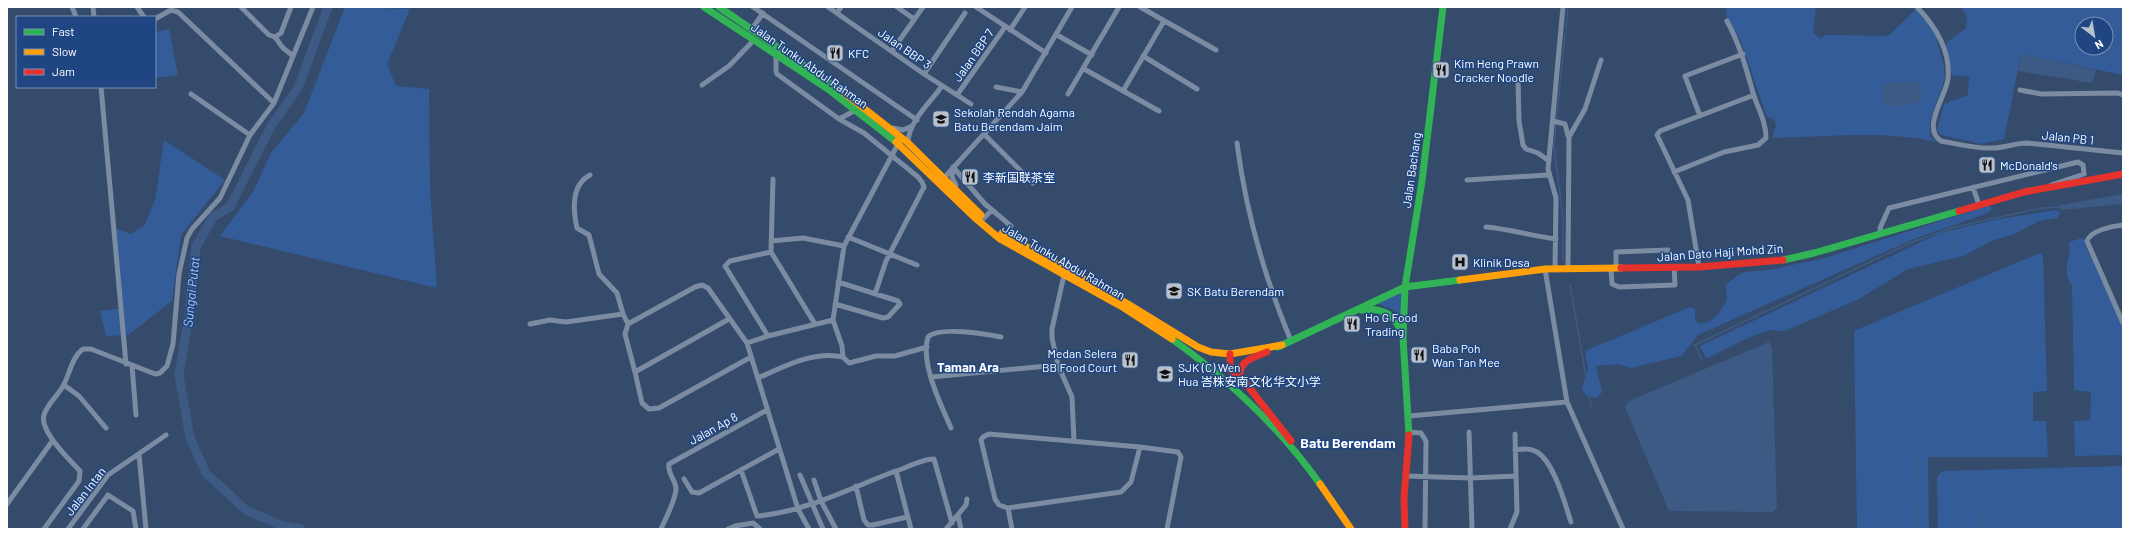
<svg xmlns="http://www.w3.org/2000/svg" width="2130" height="536" viewBox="0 0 2130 536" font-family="Barlow,'Noto Sans SC',sans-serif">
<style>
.green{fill:#335c99;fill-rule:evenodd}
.water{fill:#3d5a84}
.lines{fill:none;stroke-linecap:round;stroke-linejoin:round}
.stream{stroke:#3d5a84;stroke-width:1.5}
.river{stroke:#3d5a84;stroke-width:9}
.street{stroke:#7b8ba2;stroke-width:5}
.fast{stroke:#30b455;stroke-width:7}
.slow{stroke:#ff9f0a;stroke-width:7}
.jam{stroke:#e5322d;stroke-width:7}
.labels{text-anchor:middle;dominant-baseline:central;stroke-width:3;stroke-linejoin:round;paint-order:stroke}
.street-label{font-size:12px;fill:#fff;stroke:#1f4682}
.poi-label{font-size:12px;fill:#fff;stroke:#1f4682;text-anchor:start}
.water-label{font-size:13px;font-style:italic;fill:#b1cbf0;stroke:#1f4682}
.neighbourhood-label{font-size:13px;font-weight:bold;fill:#fff;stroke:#1f4682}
.quarter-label{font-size:14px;font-weight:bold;fill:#fff;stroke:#1f4682}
</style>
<rect width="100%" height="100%" fill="#354b6c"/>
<path class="green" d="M345 7 410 9 387 64 396 86 429 89 430 188 437 288 220 236 253 192 271 153 304 113Z
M1726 7H1816L1813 33 1821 39 1825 35 1888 36 1916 9 1935 33 1944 67 1945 79 1930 121V136L1936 142C1883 130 1826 137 1772 138L1776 125 1773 118 1767 117 1740 39 1727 18Z
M1964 7H2123V75L2021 54 2004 139 1981 144 1941 135 1937 130 1944 104 1968 95 1969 77 1952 75 1946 43 1966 28 1967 17 1962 8ZM2082 24H2106V48H2082Z
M169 29 178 75 155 78V32Z
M164 140 225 180 181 235 172 301 128 335 106 336 100 311 122 308 112 227 131 234 144 226 155 200Z
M1987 206H1990L1992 209 1988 213 1914 239 1698 335 1681 356 1631 368 1618 364 1596 366 1602 392 1597 398 1585 395 1582 388 1588 369 1585 351 1690 307 1695 309C1696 313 1694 318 1696 321 1706 331 1724 309 1726 301 1728 295 1725 290 1726 285L1738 275 1745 272 1769 270 1825 258Z
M2056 210 2060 213 2057 218 2039 221 2014 234 1994 240 1963 256 1908 269 1859 299 1787 330C1781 333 1779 330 1772 330 1760 330 1719 353 1706 359L1700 346 1940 233 1999 219Z
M2082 238 2084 239 2123 328V455L2075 456 2074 421 2090 420 2091 392 2074 390 2072 285C2064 276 2067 264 2069 255 2071 251 2069 245 2069 242Z
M2040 253 2043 256 2047 391 2033 392V421H2046L2048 457H1928L1929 529H1857L1854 333 1856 330Z
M1401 291V317L1394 310 1376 303Z
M2123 466V529H1938L1937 478 1939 474 1943 471Z"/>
<path class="water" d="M2021 54 2096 70 2092 83 2018 71Z
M1921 81 1922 101 1897 107 1882 103V84Z
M2123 194V204L2060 210V205Z
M1769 342 1772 347 1777 508 1773 512 1669 511 1625 407 1629 401Z"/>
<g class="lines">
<path class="stream" d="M1566 29 1568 7
M1951 228 1957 258
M1563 260V218L1554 146 1565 33
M1570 284 1591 406
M1979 356 1980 455
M1702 360 1695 345 1912 242 1951 228 2041 208 2062 207
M1917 452 1918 529
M1980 471 1981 529"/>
<path class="river" d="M301 529 280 525 246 510 206 473 190 438 179 375 189 316 196 247 213 217 230 207 271 126 298 88 328 7"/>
<path class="street" d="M72 7 76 17
M93 7 94 17
M137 7 144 17
M241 7 269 35 275 37
M753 7 917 120
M828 7 924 74 971 104
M897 7 914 19
M976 7 1046 53
M1140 7 1216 50
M1917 7C1935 26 1951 51 1948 79 1946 96 1921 128 1941 141 1958 144 1976 149 1993 148 2005 148 2015 143 2027 143L2123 153
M837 13 841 7
M155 19 171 10 178 12 274 103
M752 29 763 13
M1010 30 1025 7
M1057 35 1092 55
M275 37 281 33 291 7
M275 37 283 48 292 55
M892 51 923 7
M776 55V71L777 74 839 119 856 110
M1143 56 1197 89
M1084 69 1159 111
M924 74 965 13
M1518 79 1519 121 1523 145 1526 149 1538 153 1549 161
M702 85 729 66 754 40
M101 87 126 364
M996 87 1022 92
M2020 90 2041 94 2118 93 2123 95
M1123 91 1164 21
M191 94 250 135
M1068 94 1119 7
M957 95 1005 27
M1700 116 1685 76 1743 54
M839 119 864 133 918 177 922 182 924 187 886 261 875 294
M1553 121 1565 124 1568 136
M893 128 903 130 912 126
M984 134 1033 183
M908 143C908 122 930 103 942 86
M1237 143C1246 214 1264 276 1291 341
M953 167 985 204 1011 226
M953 168 952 177 956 185
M1674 172 1724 152 1758 145 1766 138C1766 121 1758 109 1753 93 1746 68 1740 45 1727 21
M590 175C571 185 573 210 577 228L589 235 599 274 617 293 623 314 628 324
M773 179 771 252 815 324
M943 179 1022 92 1072 7
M1467 180 1548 175
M1973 187 1979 205
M984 218 992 210
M2123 225C2113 226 2091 230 2087 241L2123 323
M1486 227C1510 229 1532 236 1556 239
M1881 233 1880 228 1889 208 2078 162 2083 165 2084 174 2051 185
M848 237 917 265
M771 241 803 238 844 246
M1699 267 1688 200 1657 135 1660 131 1754 95
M1616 268V252L1668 250
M1545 269 1567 402 1623 529
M1555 269 1556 198 1548 169 1563 7
M1568 269 1569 137 1585 109 1601 60
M1611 269 1612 284 1619 287 1675 285 1674 267
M1064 275 1052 329V338L1058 365 1072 397 1074 441
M835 304 883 318 888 317 900 304 898 301 838 282
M729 319 635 372 642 403 649 409 659 408 751 357
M833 320 842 346 843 357 849 363 876 356H895L927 347
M530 324 550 320 566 322 623 314
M768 336 725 266 730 261 771 252
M747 343 768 336 833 320 844 246 899 142
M132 366 136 415
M635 372 625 334 628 324 695 287 702 285 708 288 747 343 798 509 809 529
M931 377 1058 365
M758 378C783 367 814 350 843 357
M64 385 79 396 106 428
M1409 416 1567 402
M951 428C941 405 920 363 928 337 939 326 986 334 1001 337
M1409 432 1421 433 1426 441 1425 529
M1469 432 1472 529
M1140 447 1131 482 1121 492 1008 508 999 505 995 499 981 440 983 437 989 434 1140 447 1178 452 1181 457 1167 529
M1515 450C1523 449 1531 448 1537 452 1554 462 1565 504 1571 522
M139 454 146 529
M741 470 757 516C805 512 848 489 893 472 904 469 924 458 934 459L952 523
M896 471 911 529
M800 475 823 529
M1405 476 1470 478 1516 476
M684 479 692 492 699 493 779 449
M814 480 821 501 836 529
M856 486 864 520 868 525H873L907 517
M7 504 53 440
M1008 508 1012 529
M958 515 961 529
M44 529 79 481 80 471C70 460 39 431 44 415 47 404 59 395 64 384 70 373 72 357 83 349H91L155 374 160 373 167 366 173 344 179 274 187 238 192 229 220 198 250 135 274 103 313 7
M68 529 108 475 166 435
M83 529 108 495 133 511 136 529
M661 529C666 517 676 500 676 488 675 479 667 473 669 464L767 410
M728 529 735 526 753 523 760 529
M946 529 966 505 967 499
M1510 529 1517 512 1515 434"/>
<path class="fast" d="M704 7 828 89 896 142
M719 7 843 92
M1443 7 1422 181 1405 287 1460 280
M1783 260 1814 253 1959 211
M1362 310C1385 307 1396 316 1403 337L1409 435
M1172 339C1229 380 1279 426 1320 484
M1278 347 1405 287 1403 337"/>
<path class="slow" d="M843 92 907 142 981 215
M896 142 974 217 1000 239 1124 308 1172 339
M1002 233 1128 304 1198 347 1211 352 1230 354 1282 345
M1460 280 1545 269 1621 268
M1320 484 1351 529"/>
<path class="jam" d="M1959 211 2024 192 2123 174
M1621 268 1699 267 1783 260
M1267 352C1255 357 1239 360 1240 376L1291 441
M1230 354V370L1242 381
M1405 529 1404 498 1409 435"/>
</g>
<defs>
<symbol id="restaurant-square" viewBox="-11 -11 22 22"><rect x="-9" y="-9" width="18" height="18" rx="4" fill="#b8c0cc" stroke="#1f4682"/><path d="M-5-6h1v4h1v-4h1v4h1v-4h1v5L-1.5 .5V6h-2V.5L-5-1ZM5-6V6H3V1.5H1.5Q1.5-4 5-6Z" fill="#111"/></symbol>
<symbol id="school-square" viewBox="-11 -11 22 22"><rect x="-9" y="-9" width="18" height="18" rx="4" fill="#b8c0cc" stroke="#1f4682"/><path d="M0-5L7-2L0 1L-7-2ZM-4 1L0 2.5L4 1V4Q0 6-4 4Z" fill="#111"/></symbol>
<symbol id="hospital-square" viewBox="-11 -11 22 22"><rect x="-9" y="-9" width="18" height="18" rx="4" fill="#b8c0cc" stroke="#1f4682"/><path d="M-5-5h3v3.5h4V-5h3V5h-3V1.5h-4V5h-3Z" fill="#111"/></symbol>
</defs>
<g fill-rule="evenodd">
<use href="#restaurant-square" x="825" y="43" width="20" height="20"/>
<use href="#restaurant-square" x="1431" y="60" width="20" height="20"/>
<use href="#school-square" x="931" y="109" width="20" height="20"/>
<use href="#restaurant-square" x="1977" y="155" width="20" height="20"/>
<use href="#restaurant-square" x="960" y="167" width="20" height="20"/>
<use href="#hospital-square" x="1450" y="252" width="20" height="20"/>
<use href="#school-square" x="1164" y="281" width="20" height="20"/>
<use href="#restaurant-square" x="1342" y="314" width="20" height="20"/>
<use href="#restaurant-square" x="1409" y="345" width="20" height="20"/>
<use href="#restaurant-square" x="1120" y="350" width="20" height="20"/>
<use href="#school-square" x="1155" y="364" width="20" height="20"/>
</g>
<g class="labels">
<g class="street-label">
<text transform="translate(905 48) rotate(35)">Jalan BBP 3</text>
<text transform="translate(973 55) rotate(-55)">Jalan BBP 7</text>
<text transform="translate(810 65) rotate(35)">Jalan Tunku Abdul Rahman</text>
<text transform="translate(2068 137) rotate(6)">Jalan PB 1</text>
<text transform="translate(1411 170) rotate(-82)">Jalan Bachang</text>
<text transform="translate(1720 252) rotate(-4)">Jalan Dato Haji Mohd Zin</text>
<text transform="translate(1064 261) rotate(30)">Jalan Tunku Abdul Rahman</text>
<text transform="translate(713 428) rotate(-29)">Jalan Ap 8</text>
<text transform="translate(85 491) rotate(-52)">Jalan Intan</text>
</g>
<g class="poi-label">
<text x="848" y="53">KFC</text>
<text x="1454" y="63">Kim Heng Prawn<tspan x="1454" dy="14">Cracker Noodle</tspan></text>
<text x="954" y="112">Sekolah Rendah Agama<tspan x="954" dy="14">Batu Berendam Jaim</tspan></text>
<text x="2000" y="165">McDonald's</text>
<text x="983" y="177">李新国联茶室</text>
<text x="1473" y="262">Klinik Desa</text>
<text x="1187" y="291">SK Batu Berendam</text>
<text x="1365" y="317">Ho G Food<tspan x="1365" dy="14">Trading</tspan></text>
<text x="1432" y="348">Baba Poh<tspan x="1432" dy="14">Wan Tan Mee</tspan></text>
<text x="1117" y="353" text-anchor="end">Medan Selera<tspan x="1117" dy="14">BB Food Court</tspan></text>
<text x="1178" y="367">SJK (C) Wen<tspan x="1178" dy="14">Hua 峇株安南文化华文小学</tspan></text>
</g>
<g class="water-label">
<text transform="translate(191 292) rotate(-84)">Sungai Putat</text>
</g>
<g class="neighbourhood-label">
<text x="968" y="367">Taman Ara</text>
</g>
<g class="quarter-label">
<text x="1348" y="442">Batu Berendam</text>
</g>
</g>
<rect width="2130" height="536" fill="none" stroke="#ffffff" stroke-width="16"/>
<rect x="16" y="16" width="140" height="72" fill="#1f4682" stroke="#7990b4"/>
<rect x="24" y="29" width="20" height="6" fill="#30b455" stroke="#7990b4"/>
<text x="52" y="36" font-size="12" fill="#ffffff">Fast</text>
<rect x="24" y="49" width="20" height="6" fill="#ff9f0a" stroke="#7990b4"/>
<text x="52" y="56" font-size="12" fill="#ffffff">Slow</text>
<rect x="24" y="69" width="20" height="6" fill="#e5322d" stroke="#7990b4"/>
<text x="52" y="76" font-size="12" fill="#ffffff">Jam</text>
<g transform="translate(2094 36) rotate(149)"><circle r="19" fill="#1f4682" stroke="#7990b4"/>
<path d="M0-3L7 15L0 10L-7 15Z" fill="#b8c0cc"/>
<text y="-6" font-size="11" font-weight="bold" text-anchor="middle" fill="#ffffff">N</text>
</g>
</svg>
